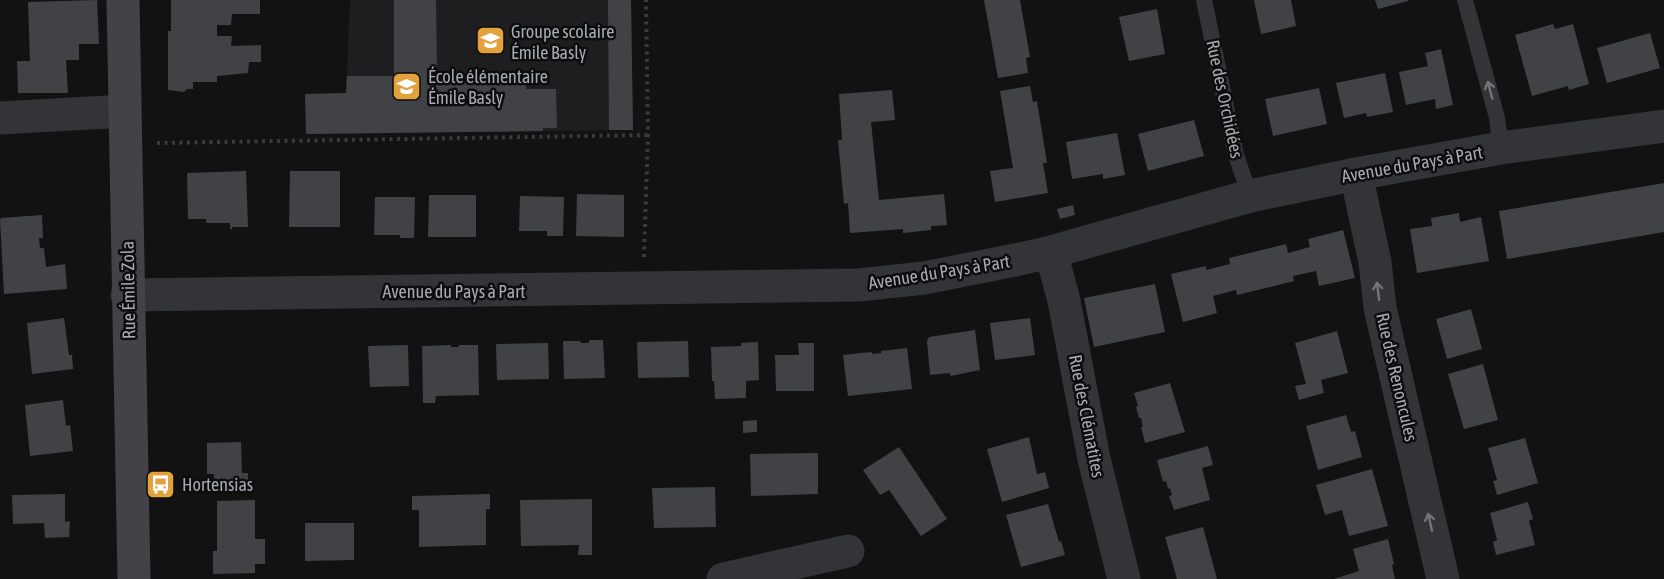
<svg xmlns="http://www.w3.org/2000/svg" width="1664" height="579" viewBox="0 0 1664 579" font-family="'Asap Condensed',sans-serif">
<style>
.built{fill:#1e1e20}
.building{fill:#414246}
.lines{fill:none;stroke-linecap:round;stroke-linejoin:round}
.path{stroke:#393b3f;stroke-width:4;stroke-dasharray:3 4.5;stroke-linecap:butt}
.lane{stroke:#333438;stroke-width:16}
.street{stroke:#333438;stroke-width:33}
.secondary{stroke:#424348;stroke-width:33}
.oneway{stroke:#72757c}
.labels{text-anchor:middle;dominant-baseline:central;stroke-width:5;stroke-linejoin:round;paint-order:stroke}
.poi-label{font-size:18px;fill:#a5aab3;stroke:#0d0d0e;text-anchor:start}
.street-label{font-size:18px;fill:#a5aab3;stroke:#0d0d0e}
</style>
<rect width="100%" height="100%" fill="#121213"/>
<path class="built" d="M350 0H631L633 130 306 134 305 94 346 93Z"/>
<path class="building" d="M97 0 99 44H79V60H66L68 93H18L17 61H30L28 2Z
M171 0H260V14H232L231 25H217V36H232L231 46 261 45V62H249L248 73 217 76V82H193V89H187L184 92 168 90V31H171Z
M394 0H436L437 75 527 73 526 89H556L557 128H543V131L306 134 305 94 346 93 347 76H394Z
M608 0H631L633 130H609Z
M984 0H1020L1030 57 1026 58 1028 73 998 78Z
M1254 0H1291L1296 26 1261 34Z
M1375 0H1408V1L1378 9Z
M1157 9 1165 54 1129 61 1119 17Z
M1553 24 1555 29 1573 24 1589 84 1569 90 1568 86 1532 96 1515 35Z
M1650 33 1660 68 1607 83 1597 48Z
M1441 49 1453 105 1436 109 1435 99 1406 105 1399 72 1428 66 1425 53Z
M1385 73 1393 112 1367 117 1366 113 1344 118 1336 83Z
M1030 86 1033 102 1037 101 1047 163H1043L1048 193 995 202 990 171 1013 168 1000 91Z
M1319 88 1327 124 1273 136 1265 99Z
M892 90 895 120 871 122 879 200 944 194 947 225 931 226V230L903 233V229L850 233 848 203 844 204 838 140H842L839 94Z
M1194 120 1204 156 1148 171 1138 134Z
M1117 133 1125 175 1103 179V174L1072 179 1066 142Z
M246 171 248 227H232V229H230V223H206V219H188L187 173Z
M290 171H340V227H289Z
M1664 183V232L1507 259 1499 211Z
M577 194 624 195V237L576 236Z
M429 195H476V237H428Z
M520 196 564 197 563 236H547V231H519Z
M375 197H415L414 238H400V235H374Z
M1073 205 1075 215 1060 219 1057 209Z
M1459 213 1460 222 1481 217 1489 261 1417 273 1410 229 1432 226 1431 218Z
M42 215 43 238H39L40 248H44L46 267 65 264 67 289 4 294 0 220 1 218Z
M1343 230 1355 278 1319 286 1316 271 1293 276 1294 281 1237 295 1236 290 1213 296 1217 313 1183 322 1171 274 1206 266V270L1230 264 1229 258 1286 244 1288 253 1310 247 1308 239Z
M1155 284 1165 332 1094 347 1084 298Z
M1471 309 1482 349 1447 359 1436 319Z
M64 318 69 355H72L73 369 32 374 27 323Z
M1030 318 1035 355 995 360 990 323Z
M975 330 980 370 951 376 949 373 930 375 927 341 929 337Z
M1337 331 1348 373 1321 380 1324 393 1299 400 1295 386 1306 384 1295 343Z
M589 340H603L605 378 564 379 563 341H580L581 343H589Z
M688 341 689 377 638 378 637 342Z
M758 342 759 380 746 381V398L715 399 714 381H712L711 347 741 346V343Z
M548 343 549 379 497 380 496 344Z
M798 343H814V391H776L775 355H799Z
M408 345 409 386 370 387 368 346Z
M451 345V347H459V345H478L479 395 436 396 435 403H423L422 346Z
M907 348 912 389 848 396 843 355 871 352 873 354 881 353V351Z
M1483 364 1498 420 1464 429 1448 374Z
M1170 383 1185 432 1145 443 1141 427H1143L1141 418H1139L1136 407 1138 406 1134 393Z
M63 400 66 426 70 425 73 451 30 456 25 405Z
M1346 415 1351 432 1355 431 1362 457 1318 470 1306 426Z
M757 420V432L743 433V421Z
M1029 437 1037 474 1045 472 1049 488 1002 502 987 449Z
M1525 438 1538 483 1497 495 1493 481 1497 480 1488 448Z
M241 442 242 473H248V486L215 488 214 474H207V443Z
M1208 446 1213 465 1202 468 1210 500 1174 510 1169 496 1172 495 1170 488 1168 489 1166 481 1163 482 1157 460Z
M899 447 947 519 921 536 889 490 880 495 863 470Z
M818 453V494L751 496 750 454Z
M1372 469 1388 526 1349 536 1342 510 1325 515 1316 485Z
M715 487 716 527 654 528 652 488Z
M65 494V522L70 521 69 537 45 538 44 523 13 524 12 495Z
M490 494V509H486V545L419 547V510H412V496Z
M592 499V555H578L579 545 521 546 520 500Z
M255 500V539H265V564H255V573L213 574V551H217V501Z
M1528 502 1533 519 1529 521 1535 545 1496 555 1493 542 1497 540 1490 513Z
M1048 504 1059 542 1061 541 1065 555 1021 567 1006 515Z
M305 523H354V560L305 561Z
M1203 527 1217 579H1177L1165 537Z
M1388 539 1394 564 1392 565 1395 579H1334L1359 571 1353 549Z"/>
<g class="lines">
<path class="path" d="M157 143 648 135
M644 257 648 135 646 0"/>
<path class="lane" d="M1204 0 1236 155 1250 196
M1465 0 1497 118 1501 148"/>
<path class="street" d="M0 118 125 111
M1356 174 1375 262 1380 308 1443 579
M1051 252 1064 301 1094 459 1124 579
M127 295 859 285 924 278 1015 260 1051 252 1250 196 1356 174 1501 148 1664 126
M723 579 848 551"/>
<path class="secondary" d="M123 0 134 579"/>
</g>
<defs><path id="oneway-shaft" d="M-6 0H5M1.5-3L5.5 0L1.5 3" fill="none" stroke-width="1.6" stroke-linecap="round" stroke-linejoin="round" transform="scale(1.5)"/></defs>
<g class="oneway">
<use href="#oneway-shaft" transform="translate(1490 90) rotate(-105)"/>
<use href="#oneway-shaft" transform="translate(1378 291) rotate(-97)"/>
<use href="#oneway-shaft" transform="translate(1430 522) rotate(-103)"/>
</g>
<defs>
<symbol id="school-square" viewBox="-11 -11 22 22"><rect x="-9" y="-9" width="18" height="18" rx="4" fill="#e3a13b" stroke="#0d0d0e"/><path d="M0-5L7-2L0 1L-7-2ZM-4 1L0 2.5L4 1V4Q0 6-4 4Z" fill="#fff"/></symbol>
<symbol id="bus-square" viewBox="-11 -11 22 22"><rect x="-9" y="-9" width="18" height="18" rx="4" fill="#e3a13b" stroke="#0d0d0e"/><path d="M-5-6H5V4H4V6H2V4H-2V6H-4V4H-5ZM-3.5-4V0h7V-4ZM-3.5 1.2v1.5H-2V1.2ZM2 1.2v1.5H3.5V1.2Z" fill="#fff"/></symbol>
</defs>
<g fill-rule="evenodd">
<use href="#school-square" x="474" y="24" width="33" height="33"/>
<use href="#school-square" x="390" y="70" width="33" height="33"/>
<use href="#bus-square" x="144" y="468" width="33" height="33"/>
</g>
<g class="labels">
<g class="poi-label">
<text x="511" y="31">Groupe scolaire<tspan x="511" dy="21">Émile Basly</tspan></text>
<text x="428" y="76">École élémentaire<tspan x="428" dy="21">Émile Basly</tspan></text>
<text x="182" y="484">Hortensias</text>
</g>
<g class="street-label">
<text transform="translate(1225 99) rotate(78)">Rue des Orchidées</text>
<text transform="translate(1412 164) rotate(-10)">Avenue du Pays à Part</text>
<text transform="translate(939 272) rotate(-9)">Avenue du Pays à Part</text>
<text transform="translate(128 290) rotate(-91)">Rue Émile Zola</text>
<text x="454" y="291">Avenue du Pays à Part</text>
<text transform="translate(1397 377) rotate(77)">Rue des Renoncules</text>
<text transform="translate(1087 416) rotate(79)">Rue des Clématites</text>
</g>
</g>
</svg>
